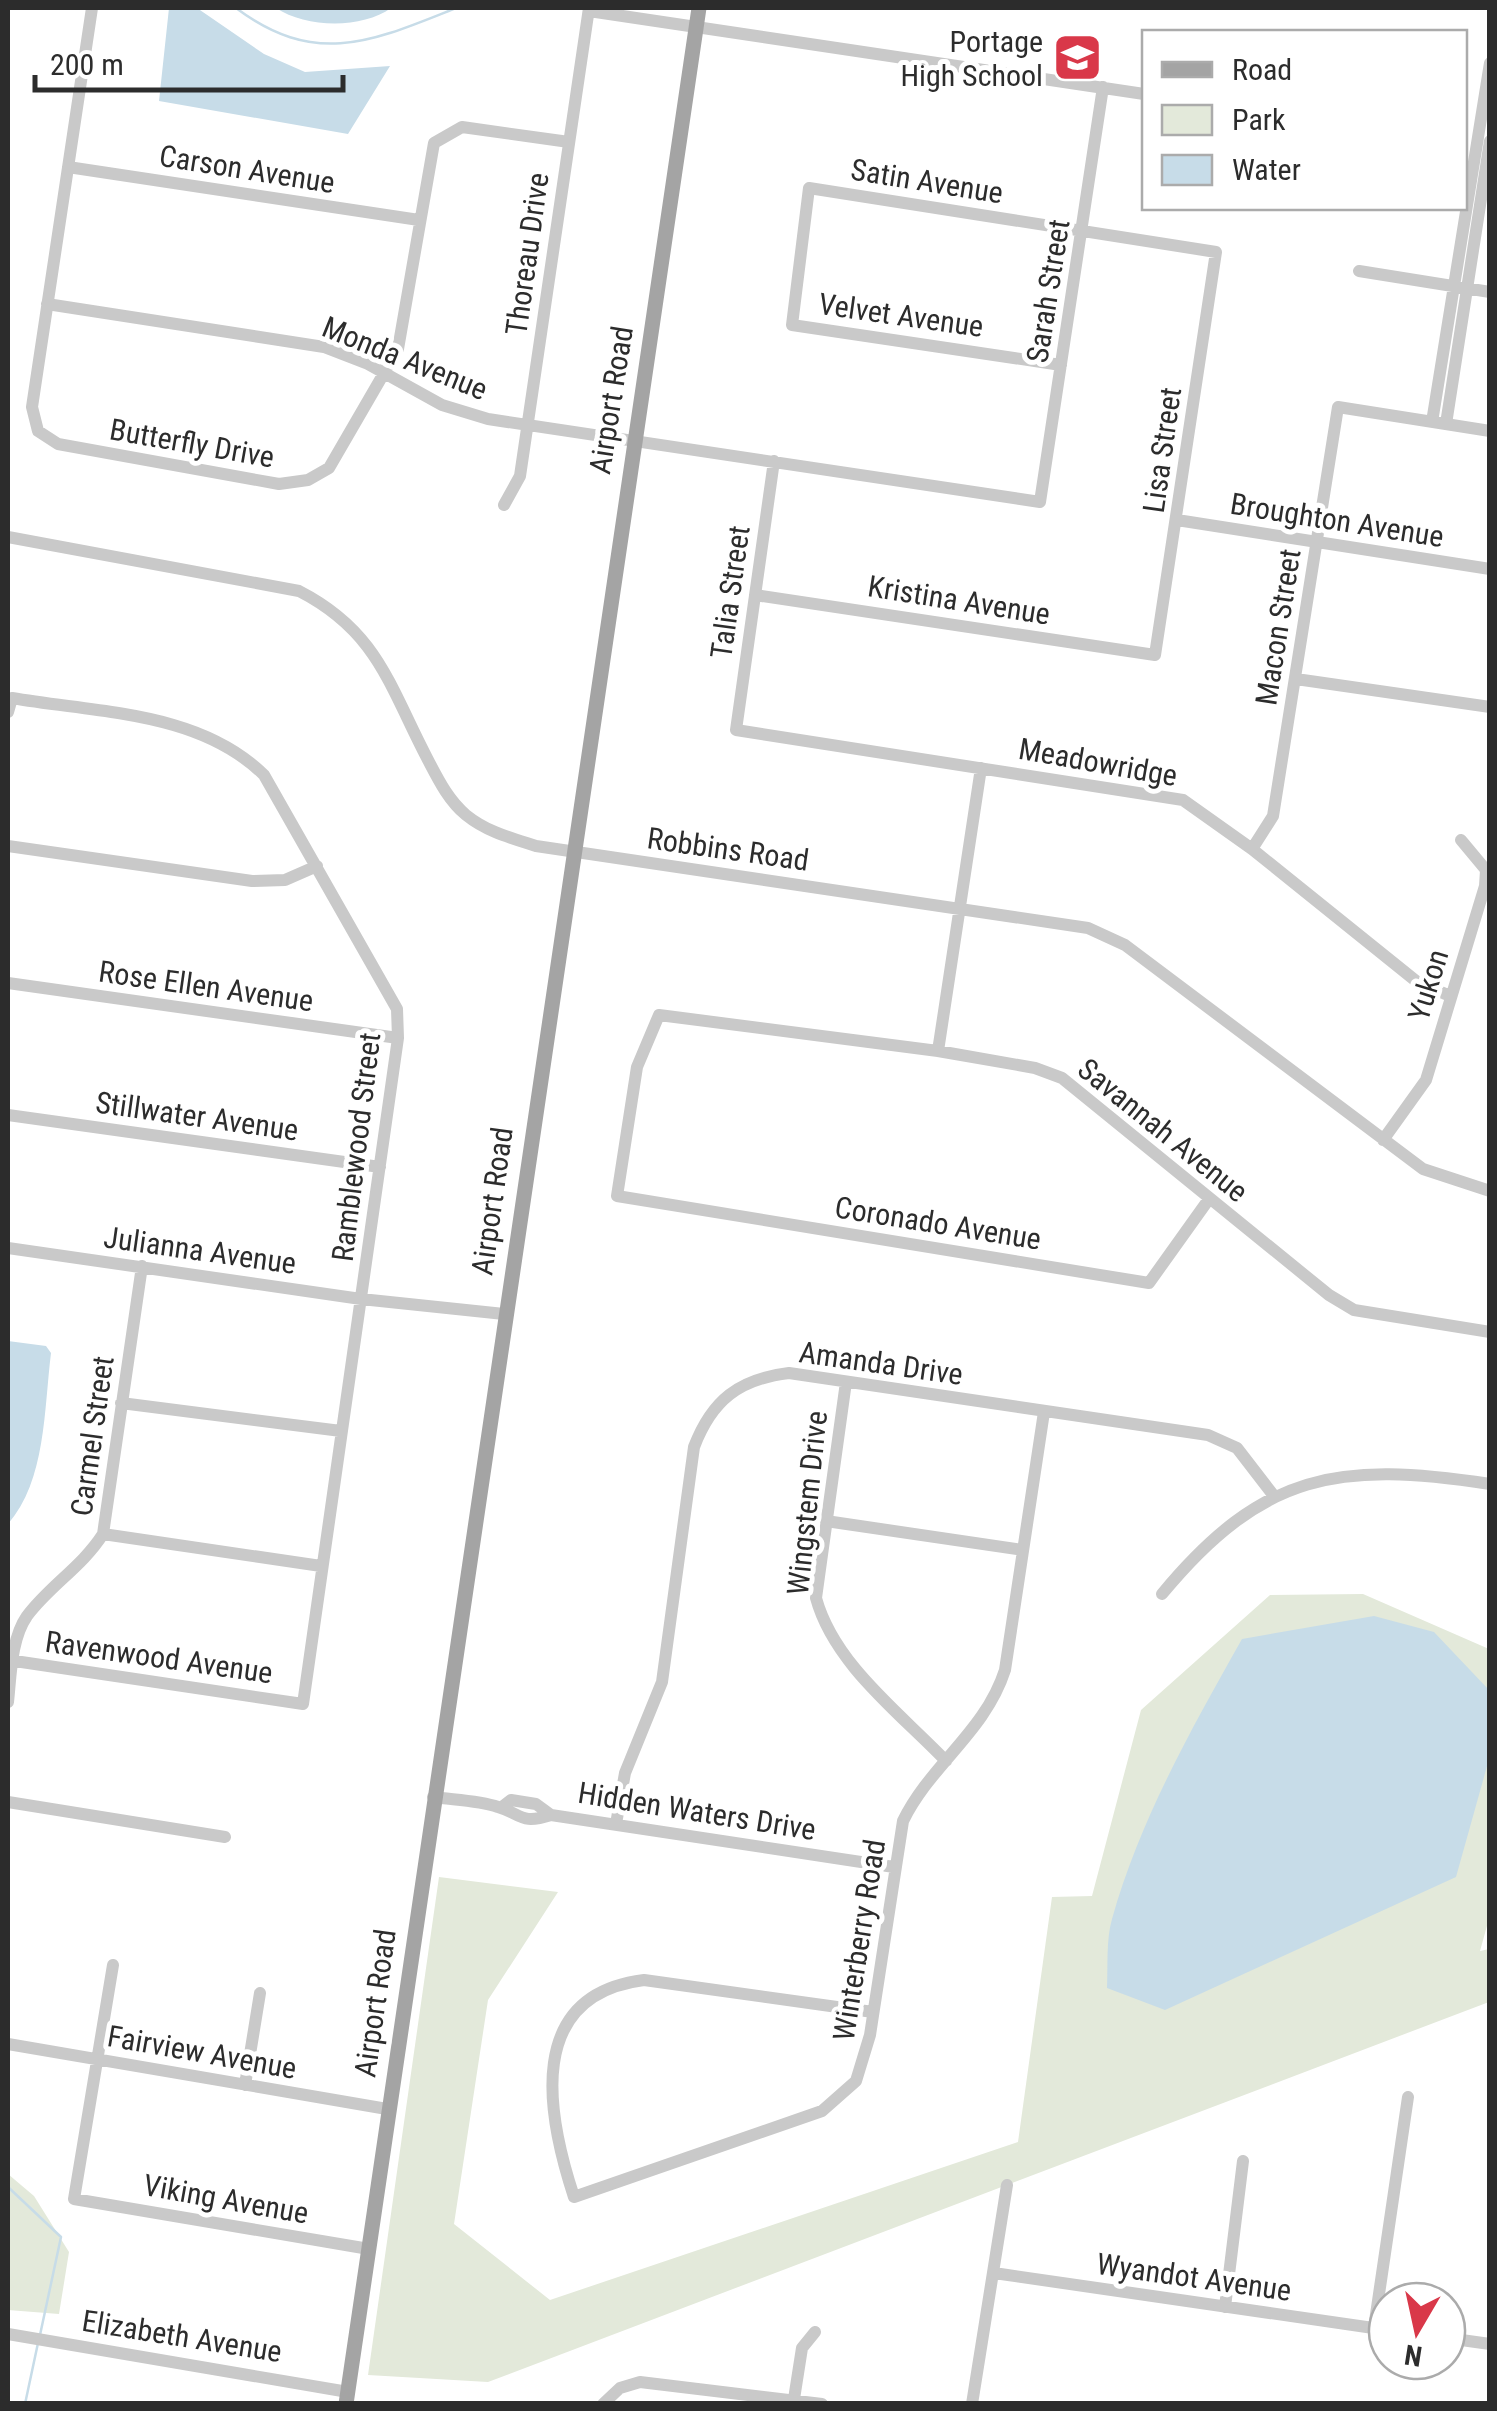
<svg xmlns="http://www.w3.org/2000/svg" width="1497" height="2411" viewBox="0 0 1497 2411" font-family="'Roboto Condensed',sans-serif">
<style>
.green{fill:#e3e9da}
.water{fill:#c7dce8}
.lines{fill:none;stroke-linecap:round;stroke-linejoin:round}
.stream{stroke:#c7dce8;stroke-width:2.5}
.minor{stroke:#c9c9c9;stroke-width:12}
.major{stroke:#a4a4a4;stroke-width:15}
.labels{text-anchor:middle;dominant-baseline:central;stroke-width:10;stroke-linejoin:round;paint-order:stroke}
.poi-label{font-size:30px;fill:#2c2c2c;stroke:#fff;text-anchor:end}
.street-label{font-size:30px;fill:#2c2c2c;stroke:#fff}
</style>
<rect width="100%" height="100%" fill="#fff"/>
<path class="green" d="M1363 1594 1489 1649 1490 1915 1480 1951 1489 1949V2002L488 2382 368 2375 439 1877 558 1892 488 2000 454 2224 550 2300 1018 2142 1052 1897 1092 1896 1141 1710 1270 1595Z
M8 2174 34 2196 69 2252 59 2314 8 2310Z"/>
<path class="water" d="M169 8H197L264 54 305 72 390 66 348 134 159 101Z
M276 8H391C362 29 306 28 276 8Z
M8 1341 46 1346 51 1353C44 1409 46 1481 8 1524Z
M1374 1616 1434 1632 1489 1690V1759L1456 1877 1165 2010 1107 1988C1108 1966 1106 1940 1112 1919 1140 1819 1192 1728 1242 1639Z"/>
<g class="lines">
<path class="stream" d="M236 8C316 68 373 41 456 8
M8 2187 61 2237 40 2335
M25 2404 38 2343"/>
<path class="minor" d="M92 8 32 407 38 431 58 444 279 484 308 480 329 468 398 349 434 143 462 127 569 142
M589 11 1144 94
M68 167 419 220
M1359 271 1490 292
M47 304 324 347 368 364 442 405 488 419 1040 502 1103 87
M1432 422 1490 63
M1446 424 1490 141
M774 461 736 730 1183 800 1252 849 1416 981 1450 996
M504 505 520 476 589 8
M1177 520 1490 569
M8 537 299 591C377 631 389 685 427 758 438 779 448 800 466 815 487 832 511 838 536 846L1088 928 1125 945 1423 1169 1490 1191
M755 595 1155 655 1216 252 809 188 792 325 1061 365
M1296 679 1490 707
M8 712 12 698C98 713 199 711 264 775L397 1009 398 1038 303 1704 8 1660
M8 846 252 881 285 880 317 866
M1252 849 1273 816 1338 407 1490 431
M8 983 398 1038
M938 1051 981 768
M8 1115 380 1167
M1383 1140 1426 1080 1485 886 1486 870 1461 840
M1209 1199 1149 1283 617 1196 637 1067 659 1015 938 1051 1035 1068 1062 1078 1329 1295 1354 1310 1490 1332
M8 1248 361 1299 504 1314
M846 1382 816 1598C834 1664 900 1713 946 1761
M121 1403 341 1431
M826 1521 1023 1550
M103 1534 321 1566
M1162 1594C1263 1472 1339 1461 1490 1484
M8 1702C11 1675 11 1639 27 1616 49 1586 82 1567 103 1534L142 1266
M433 1797C454 1800 478 1800 498 1807 522 1814 520 1825 551 1815
M8 1802 225 1837
M502 1807 511 1800 536 1804 551 1815 894 1867
M616 1824 625 1773 662 1682 694 1447C712 1400 739 1379 789 1373L1208 1435 1237 1448 1274 1496
M113 1965 74 2199 369 2249
M873 2012 644 1980C524 1995 547 2115 574 2197L822 2111 856 2081 870 2035 903 1821C931 1764 985 1732 1005 1670L1044 1412
M8 2044 387 2109
M245 2085 260 1993
M994 2273 1387 2330
M1225 2307 1243 2161
M1374 2328 1408 2097
M8 2334 348 2392
M1447 2338 1490 2344
M794 2399 802 2348 815 2332
M603 2404 620 2388 640 2382 822 2404
M972 2404 1007 2185"/>
<path class="major" d="M346 2404 699 8"/>
</g>
<defs>
<symbol id="school-square" viewBox="-11 -11 22 22"><rect x="-9" y="-9" width="18" height="18" rx="4" fill="#d93849" stroke="#fff"/><path d="M0-5L7-2L0 1L-7-2ZM-4 1L0 2.5L4 1V4Q0 6-4 4Z" fill="#fff"/></symbol>
</defs>
<g fill-rule="evenodd">
<use href="#school-square" x="1050" y="30" width="55" height="55"/>
</g>
<g class="labels">
<g class="poi-label">
<text x="1043" y="41">Portage<tspan x="1043" dy="34">High School</tspan></text>
</g>
<g class="street-label">
<text transform="translate(247 169) rotate(9)">Carson Avenue</text>
<text transform="translate(927 181) rotate(9)">Satin Avenue</text>
<text transform="translate(527 254) rotate(-82)">Thoreau Drive</text>
<text transform="translate(1048 291) rotate(-81)">Sarah Street</text>
<text transform="translate(901 315) rotate(8)">Velvet Avenue</text>
<text transform="translate(405 358) rotate(22)">Monda Avenue</text>
<text transform="translate(611 400) rotate(-81)">Airport Road</text>
<text transform="translate(192 443) rotate(10)">Butterfly Drive</text>
<text transform="translate(1162 450) rotate(-82)">Lisa Street</text>
<text transform="translate(1337 520) rotate(9)">Broughton Avenue</text>
<text transform="translate(730 592) rotate(-82)">Talia Street</text>
<text transform="translate(959 600) rotate(9)">Kristina Avenue</text>
<text transform="translate(1278 627) rotate(-81)">Macon Street</text>
<text transform="translate(1098 762) rotate(10)">Meadowridge</text>
<text transform="translate(728 849) rotate(8)">Robbins Road</text>
<text transform="translate(1428 985) rotate(-73)">Yukon</text>
<text transform="translate(206 986) rotate(8)">Rose Ellen Avenue</text>
<text transform="translate(197 1116) rotate(8)">Stillwater Avenue</text>
<text transform="translate(1163 1130) rotate(39)">Savannah Avenue</text>
<text transform="translate(356 1147) rotate(-83)">Ramblewood Street</text>
<text transform="translate(492 1201) rotate(-82)">Airport Road</text>
<text transform="translate(938 1223) rotate(9)">Coronado Avenue</text>
<text transform="translate(200 1250) rotate(8)">Julianna Avenue</text>
<text transform="translate(881 1363) rotate(8)">Amanda Drive</text>
<text transform="translate(92 1436) rotate(-82)">Carmel Street</text>
<text transform="translate(807 1503) rotate(-84)">Wingstem Drive</text>
<text transform="translate(159 1657) rotate(8)">Ravenwood Avenue</text>
<text transform="translate(697 1811) rotate(9)">Hidden Waters Drive</text>
<text transform="translate(859 1940) rotate(-81)">Winterberry Road</text>
<text transform="translate(375 2003) rotate(-82)">Airport Road</text>
<text transform="translate(202 2052) rotate(10)">Fairview Avenue</text>
<text transform="translate(226 2199) rotate(10)">Viking Avenue</text>
<text transform="translate(1194 2277) rotate(8)">Wyandot Avenue</text>
<text transform="translate(182 2336) rotate(9)">Elizabeth Avenue</text>
</g>
</g>
<rect width="1497" height="2411" fill="none" stroke="#2c2c2c" stroke-width="20"/>
<rect x="1142" y="30" width="325" height="180" fill="#ffffff" stroke="#ababab" stroke-width="2.5"/>
<rect x="1162" y="62" width="50" height="15" fill="#a4a4a4" stroke="#ababab" stroke-width="2.5"/>
<text x="1232" y="80" font-size="30" fill="#2c2c2c">Road</text>
<rect x="1162" y="105" width="50" height="30" fill="#e3e9da" stroke="#ababab" stroke-width="2.5"/>
<text x="1232" y="130" font-size="30" fill="#2c2c2c">Park</text>
<rect x="1162" y="155" width="50" height="30" fill="#c7dce8" stroke="#ababab" stroke-width="2.5"/>
<text x="1232" y="180" font-size="30" fill="#2c2c2c">Water</text>
<g transform="translate(1417 2331) rotate(189)"><circle r="48" fill="#ffffff" stroke="#ababab" stroke-width="2.5"/>
<path d="M0-8L18 38L0 25L-18 38Z" fill="#d93849"/>
<text y="-15" font-size="28" font-weight="bold" text-anchor="middle" fill="#2c2c2c">N</text>
</g>
<path d="M35 75v15h308v-15" fill="none" stroke="#2c2c2c" stroke-width="5"/>
<text x="50" y="75" font-size="30" fill="#2c2c2c" stroke="#ffffff" stroke-width="8" paint-order="stroke">200 m</text>
</svg>
